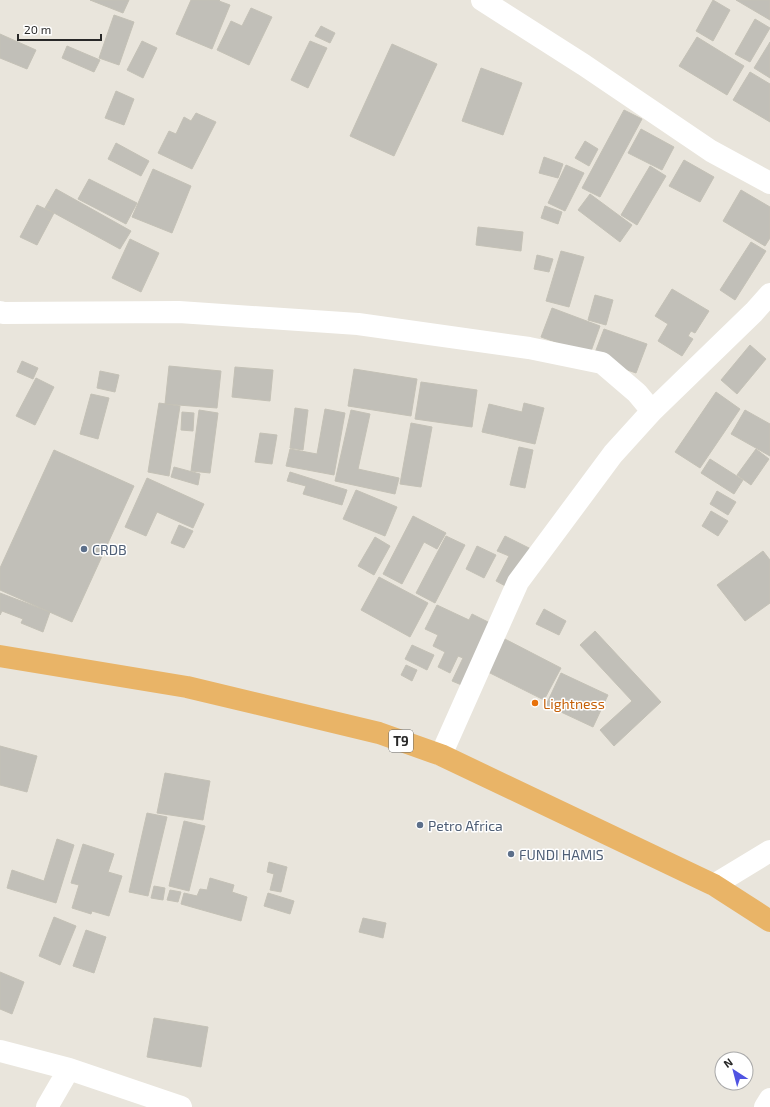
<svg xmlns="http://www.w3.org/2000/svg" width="770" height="1107" viewBox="0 0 770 1107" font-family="'Exo 2',sans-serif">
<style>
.building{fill:#c1bfb8;stroke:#c4c1b6}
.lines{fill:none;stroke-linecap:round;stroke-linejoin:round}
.street{stroke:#fff;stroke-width:22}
.highway{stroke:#e9b467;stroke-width:22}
.service-dot{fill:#5c6f8a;stroke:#fff;stroke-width:1.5}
.food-dot{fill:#e8710a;stroke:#fff;stroke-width:1.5}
.labels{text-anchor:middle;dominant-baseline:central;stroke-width:3;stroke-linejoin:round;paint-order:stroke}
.shield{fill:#fff;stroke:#686868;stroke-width:1}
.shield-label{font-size:13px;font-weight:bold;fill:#282828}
.service-label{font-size:14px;fill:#4e5e75;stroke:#fff;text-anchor:start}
.food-label{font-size:14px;fill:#c56008;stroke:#fff;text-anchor:start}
</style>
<rect width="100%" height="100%" fill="#e9e5dc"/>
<path class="building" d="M90 0H129L123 13Z
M191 0H220L219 1 230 5 212 49 176 34Z
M713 0 730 10 713 41 696 31Z
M736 0H770V20Z
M251 8 272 17 249 65 217 50 231 21 242 26Z
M114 15 134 22 119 65 99 58Z
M755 19 770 28 750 62 735 54Z
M321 26 335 33 330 43 315 36Z
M0 34 36 50 27 69 0 58Z
M697 37 744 66 727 95 679 66Z
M142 41 157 48 143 78 127 70Z
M310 41 327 48 308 88 291 80Z
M770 42V78L754 68Z
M392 44 437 64 394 156 350 136Z
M67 46 100 60 94 72 62 58Z
M481 68 522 83 503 135 462 121Z
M750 72 770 84V122L733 100Z
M116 91 134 99 124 125 105 118Z
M624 110 642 119 600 197 582 188Z
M196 113 216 122 192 169 158 153 169 131 176 134 184 117 191 121Z
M641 129 674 147 662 170 628 153Z
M585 141 598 149 589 166 575 158Z
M116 143 149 161 141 176 108 159Z
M544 157 563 164 558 178 539 173Z
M684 160 714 177 700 202 669 186Z
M566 165 584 173 565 211 548 203Z
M650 166 666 176 637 225 621 215Z
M153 169 191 186 172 233 132 217Z
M89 179 137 203 126 224 78 199Z
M56 189 131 231 120 249 45 208Z
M741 190 770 207V238L765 246 723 221Z
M590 194 632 225 620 242 578 210Z
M37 205 54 213 37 245 20 237Z
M545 206 562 212 558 224 541 218Z
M478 227 523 232 521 251 476 245Z
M130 239 159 253 141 292 112 278Z
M751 242 766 251 735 300 720 290Z
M561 251 584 257 569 307 546 301Z
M537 255 553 259 549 272 534 269Z
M672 289 709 311 695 333 691 331 688 336 693 339 682 356 658 341 668 324 655 316Z
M595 295 613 300 606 325 588 320Z
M552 308 600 326 590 354 541 337Z
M604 329 647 344 636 373 593 358Z
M750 345 766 359 737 394 721 380Z
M22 361 38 368 33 379 17 372Z
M169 366 221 371 217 408 165 404Z
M235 367 273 370 270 401 232 397Z
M354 369 417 379 411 416 348 406Z
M100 371 119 375 115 392 97 388Z
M36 378 54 387 35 425 16 416Z
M421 382 477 390 472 427 415 419Z
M716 392 740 409 700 468 675 452Z
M91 394 109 398 98 439 80 434Z
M159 403 180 406 169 476 148 472Z
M524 403 544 408 535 444 482 432 489 404 522 412Z
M295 408 308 410 303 450 290 448Z
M325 409 345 413 334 475 286 466 290 449 317 454Z
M199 410 218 413 210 473 191 471Z
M351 410 370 414 358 469 399 478 395 494 335 481Z
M745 410 770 424V456L731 434Z
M182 412 194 413 193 431 181 430Z
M411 423 432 427 421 487 400 484Z
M260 433 277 435 272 464 255 462Z
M519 447 533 450 525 488 510 485Z
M756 449 769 459 751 485 737 475Z
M54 450 134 486 72 622 0 590V568Z
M710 459 743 480 734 494 701 473Z
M174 467 200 474 198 485 171 477Z
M290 472 347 490 342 505 303 494 306 486 287 481Z
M147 478 204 504 193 528 157 512 146 536 125 527Z
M356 490 397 507 385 536 343 519Z
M717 491 736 502 728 515 710 504Z
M711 511 728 521 718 536 702 526Z
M413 516 446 533 437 549 424 542 402 584 383 574Z
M179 525 193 531 184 548 171 543Z
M446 536 465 545 435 603 416 593Z
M505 536 533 550 513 590 496 581 509 556 497 551Z
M375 537 390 546 374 575 358 566Z
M477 546 496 555 484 578 466 569Z
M763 551 770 560V603L745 621 717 585Z
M379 577 428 603 410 637 361 610Z
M0 593 50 612 43 632 21 623 23 619 2 611 0 615Z
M437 605 469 620 472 614 494 625 464 686 452 681 463 658 458 656 450 673 438 667 445 652 433 646 438 635 425 629Z
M544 609 566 621 559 635 536 624Z
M595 631 661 702 614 746 600 730 632 701 580 645Z
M501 637 561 668 544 700 484 670Z
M412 645 434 655 427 670 405 659Z
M406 665 417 670 412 681 401 675Z
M561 673 608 695 593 727 546 705Z
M0 746 37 756 27 792 0 785Z
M165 773 210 781 203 820 157 813Z
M147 813 167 817 148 896 129 892Z
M184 821 205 826 189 891 169 886Z
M57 839 74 845 56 903 7 888 12 870 44 881Z
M83 844 114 854 108 872 122 876 109 916 92 911 91 914 72 908 79 885 71 883Z
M269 862 287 867 281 892 270 890 274 874 267 872Z
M210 878 234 885 232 892 247 897 241 921 181 904 184 893 197 896 200 889 207 890Z
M154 886 165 888 163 900 151 898Z
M170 890 181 892 178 902 167 900Z
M268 893 294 901 290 914 264 906Z
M54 917 76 926 60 965 39 956Z
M363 918 386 923 383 938 359 932Z
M86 930 106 937 94 973 73 966Z
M0 972 24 982 12 1014 0 1009Z
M154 1018 208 1027 201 1067 147 1057Z"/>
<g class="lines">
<path class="street" d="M482 0 584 65 711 151 770 183
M0 312 3 313 179 312 358 324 529 348 602 363 637 393 652 411
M441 755 518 582 613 454 652 411 754 312 770 294
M714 885 770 851
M0 1051 69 1069 181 1107
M47 1107 69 1069
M765 1107 770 1099"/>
<path class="highway" d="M0 656 187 687 379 733 441 755 714 885 770 921"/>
</g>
<g class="service-dot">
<circle cx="84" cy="549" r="4"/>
<circle cx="420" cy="825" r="4"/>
<circle cx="511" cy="854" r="4"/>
</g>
<circle class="food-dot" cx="535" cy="703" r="4"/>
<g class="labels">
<rect class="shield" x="389" y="730" width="24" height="22" rx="3"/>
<g class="shield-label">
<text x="401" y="741">T9</text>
</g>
<g class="service-label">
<text x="92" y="549">CRDB</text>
<text x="428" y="825">Petro Africa</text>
<text x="519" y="854">FUNDI HAMIS</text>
</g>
<g class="food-label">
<text x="543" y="703">Lightness</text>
</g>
</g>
<g transform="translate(734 1071) rotate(324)"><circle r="19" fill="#ffffff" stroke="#a9a9a9"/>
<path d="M0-3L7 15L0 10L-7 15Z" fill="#5054e2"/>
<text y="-6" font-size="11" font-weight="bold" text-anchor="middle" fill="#282828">N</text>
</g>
<path d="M18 34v6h83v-6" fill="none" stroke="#282828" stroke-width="2"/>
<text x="24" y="34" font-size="12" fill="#282828" stroke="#ffffff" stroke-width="3" paint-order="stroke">20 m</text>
</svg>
